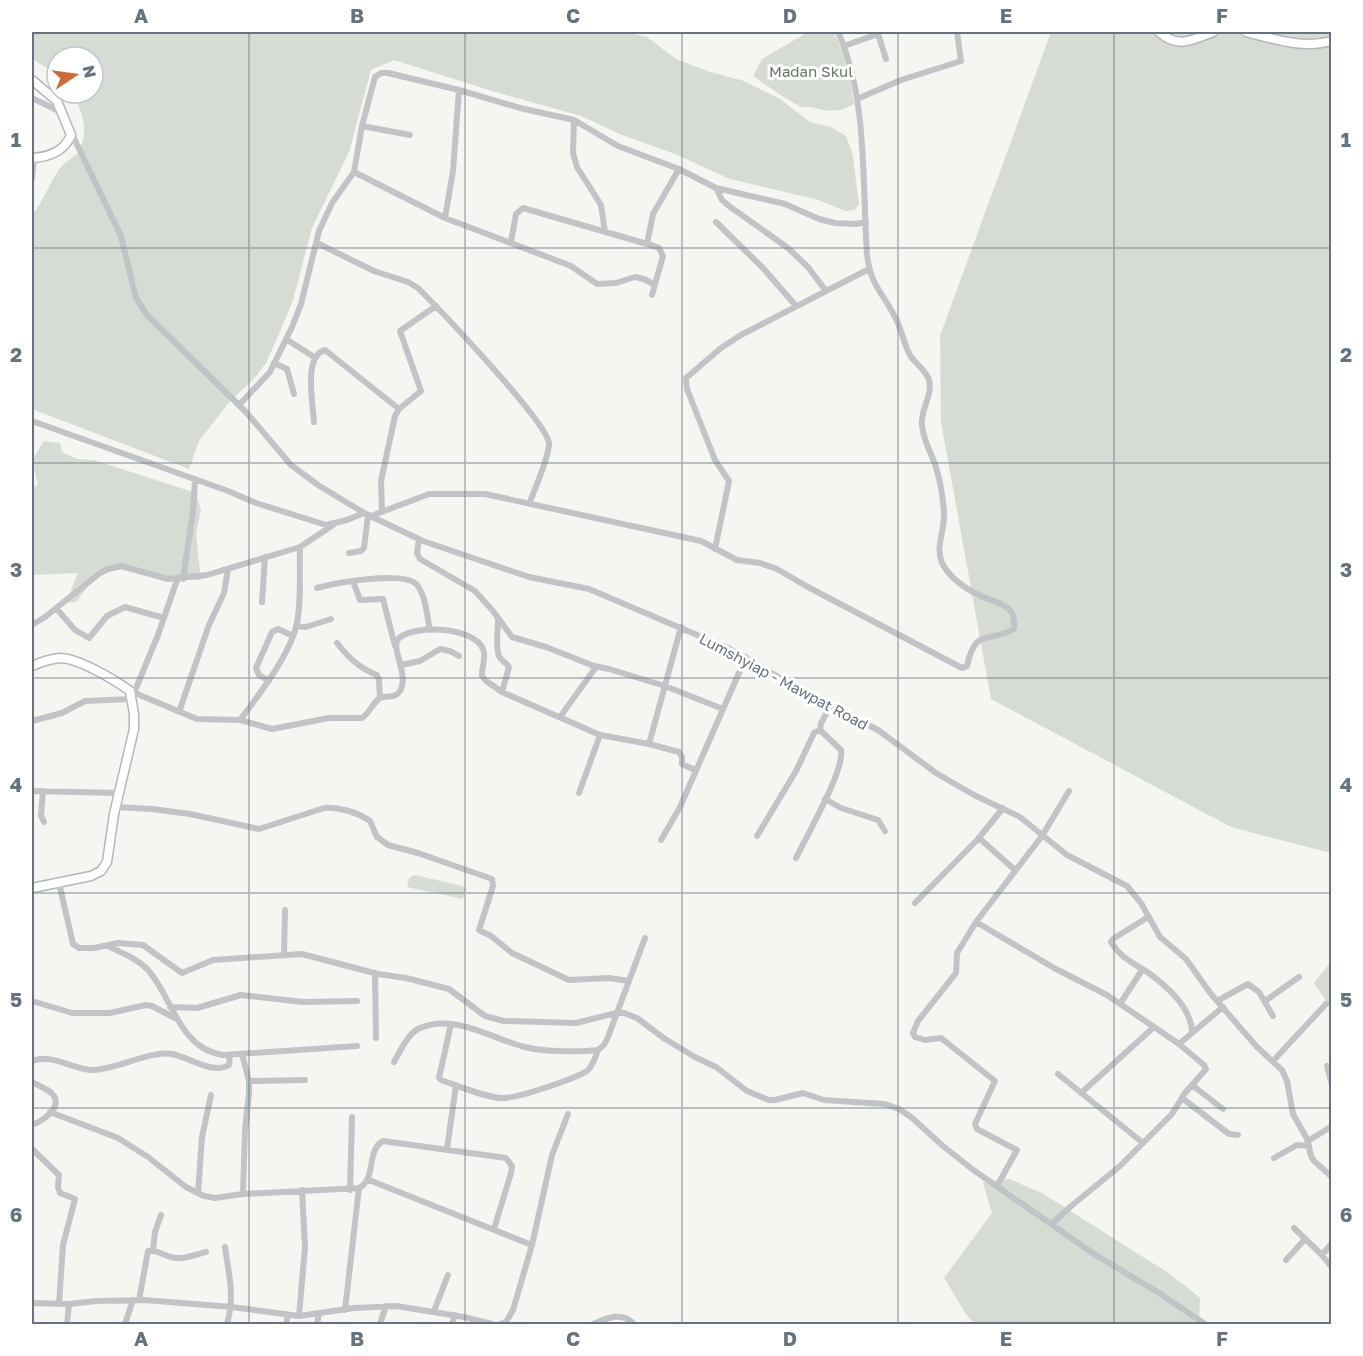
<svg xmlns="http://www.w3.org/2000/svg" width="1363" height="1356" viewBox="0 0 1363 1356" font-family="'Golos Text',sans-serif">
<style>
.green{fill:#d6dbd3}
.lines{fill:none;stroke-linecap:round;stroke-linejoin:round}
.secondary-casing{stroke:#b3b7bb;stroke-width:11}
.street{stroke:#c1c3c6;stroke-width:6}
.secondary{stroke:#fff;stroke-width:8}
.grid{fill:none;stroke:#67727f;stroke-width:1.5;stroke-opacity:0.55}
.labels{text-anchor:middle;dominant-baseline:central;stroke-width:6;stroke-linejoin:round;paint-order:stroke}
.park-label{font-size:15px;fill:#677765;stroke:#fff}
.street-label{font-size:15px;fill:#67727f;stroke:#fff}
.neatline{fill:none;stroke:#67727f;stroke-width:2}
.grid-label{font-size:20px;text-anchor:middle;font-weight:bold;fill:#67727f}
</style>
<rect width="100%" height="100%" fill="#f5f5f2"/>
<path class="green" d="M32 32H625L647 37 676 59 707 71 744 81 780 99 810 122 831 127 846 136 852 152 859 203 855 210 845 211 819 200 730 179 675 154 622 135 581 116 492 91 394 60 371 70 349 152 312 228 293 300 279 334 266 363 253 380 230 401 199 441 189 469 32 409V215C45 200 50 180 61 167 66 161 75 157 79 151 89 132 83 109 71 93H93V57H57V74L32 59Z
M808 32H833C846 53 850 79 854 104 841 112 829 112 814 108 810 106 805 108 801 107 787 100 766 85 753 76L762 59Z
M1051 32H1331V853L1231 827 991 699 941 422 940 336Z
M44 441 60 443 62 452 77 459 94 460 196 493 201 511 196 534 201 580C167 582 119 553 91 583 86 588 81 596 76 602L66 603 78 573 32 575V488L38 485 32 460Z
M415 875 466 887 463 899 407 887 409 878Z
M1331 962V1008L1314 983Z
M1009 1179 1042 1193 1170 1274 1200 1298 1199 1324H974L966 1314 944 1278 992 1213 983 1182Z"/>
<g class="lines">
<defs>
<path id="secondary" d="M1159 32C1178 49 1192 40 1213 32
M1246 32C1274 39 1303 49 1332 41
M32 80 57 101 71 135C64 152 49 157 32 158
M32 666C41 662 50 659 60 658 78 658 115 680 130 691L134 714V729L114 814 107 862 101 871 91 876 32 888"/>
</defs>
<use href="#secondary" class="secondary-casing"/>
<path class="street" d="M844 46 878 34 886 59
M32 98 63 113
M857 99 901 80 961 61 957 32
M574 120 573 153 577 167 601 205 605 232
M362 126 410 135
M71 132 121 236 136 298 147 315 246 412 291 465 318 485 364 513 423 541 529 577 589 589 730 649 815 698 878 730 936 773 974 795 1020 817 1067 855 1127 886 1141 903 1160 937 1186 959 1211 994 1257 1047 1282 1070 1287 1081 1293 1114 1307 1139 1311 1156 1314 1161 1332 1177
M354 172 445 218 571 266 597 284 616 283 635 277 644 279 655 285
M32 178 34 158
M716 188 722 200 729 206 788 248 808 267 826 291
M445 218 453 171 459 90
M716 222 763 268 796 306
M511 242 516 214 523 208 654 246 659 248 663 256 652 295
M317 243 374 271 408 282 418 288C439 309 547 422 549 443 550 455 534 491 529 504
M647 244 653 214 679 169
M286 339 314 357
M274 363 287 369 294 394
M239 405 270 372 292 327 301 304 319 231 332 203 354 172 362 126 375 77 381 73H388L459 90 520 108 574 120 618 146 679 169 716 188 785 204 819 219 835 223 856 224 866 222
M32 421 228 491 256 503 326 525 347 520 364 513
M314 422C313 403 303 356 325 350L399 409
M382 510 381 481 395 416 399 409 421 391 400 331 436 306
M371 516 429 494H485L701 541 737 560 760 563 777 569 806 586 962 668 967 666C976 626 988 644 1014 629 1017 603 997 604 979 595 964 588 950 578 942 563 935 546 945 531 944 513 943 497 940 479 935 464 930 451 923 439 922 425 920 410 933 396 929 380 926 370 915 364 910 355 904 344 902 332 897 321 884 293 871 288 867 255 862 182 868 99 838 32
M419 539 417 553 420 559 475 591 493 611 512 637 546 647 594 666 609 669 665 686 723 709
M715 549 729 481 715 460 687 389 686 378 721 348 741 335 869 269
M349 553 361 551 364 548 368 515
M183 579 193 512 195 479
M353 581 360 600 383 599 395 646
M317 588C335 583 405 570 417 585 426 596 427 617 430 630
M262 602 265 557
M56 608 75 630 89 638 107 616 125 607 164 618
M498 620C498 630 495 646 499 656 501 661 506 662 509 667L502 692
M32 625 45 617 100 573 108 569 121 566 168 579 207 575 300 547 333 525
M296 626 306 627 331 619
M337 643C349 658 359 668 377 675L379 680 380 698
M401 665 420 661 440 649 450 651 459 656
M269 681 259 675 256 668 272 632 278 629 293 636
M130 691 197 719 240 720 272 729 329 718H362C369 714 374 701 380 698 387 695 395 699 400 691 410 675 389 647 399 638 415 624 474 627 483 649 487 657 481 668 482 676L486 681 502 692 600 735 649 744 679 752 682 757V764L695 770
M134 693 158 635 177 580
M179 712 209 625 224 593 228 569
M560 717 596 667
M240 720C259 695 288 657 296 627 302 604 299 571 300 547
M32 721 62 713 85 701 132 699
M649 744 681 627
M32 791 119 793
M43 791 41 816 44 822
M579 793 600 735
M825 799 841 808 878 820 885 831
M116 807 152 809 190 814 259 829 324 808C339 807 357 812 370 821L377 837 388 845 418 853 492 879 493 886 479 930 491 936 512 953 569 980 609 978 629 981
M757 836 796 771 814 733 820 730
M979 838 1015 870
M661 840 680 807 746 657
M796 858C806 837 845 770 841 750L820 730 821 723 830 707
M59 883 73 944 79 948H94L118 943 143 945 182 973 213 960 302 954 378 974 406 978 449 989 485 1016 504 1021 576 1023 616 1013H624L637 1018 665 1039 695 1057 716 1067 747 1091 769 1100H775L803 1093 824 1100 885 1104 899 1109 911 1117 943 1146 972 1169 1094 1254 1159 1293 1205 1324
M915 903 978 839 1003 808
M1148 917 1113 939 1111 942C1121 959 1136 964 1150 974 1169 988 1192 1009 1192 1033
M976 922 1054 968 1107 995 1179 1044 1204 1065 1206 1069 1185 1093 1172 1114 1120 1166 1070 1207 1052 1224
M108 946C122 953 138 959 148 970 173 998 179 1049 223 1055L357 1046
M284 954 285 910
M375 973 376 1038
M32 1001 72 1013H110L146 1005 152 1006 175 1018
M1217 1001 1248 984 1259 992 1273 1016
M1265 1001 1299 977
M1120 1004 1142 970
M170 1007 197 1008 241 995 303 1002 357 1001
M451 1024 439 1078 441 1080C456 1085 489 1099 504 1098 517 1098 579 1078 588 1070 593 1065 596 1056 598 1050
M1179 1044 1223 1007
M242 1054 249 1081V1093L245 1129 243 1194
M32 1061C54 1053 72 1070 94 1070 118 1069 151 1050 172 1054 189 1057 212 1075 229 1065L230 1055
M1273 1061 1326 1004
M394 1062C400 1052 407 1035 418 1029 453 1012 492 1039 525 1047 542 1052 580 1052 598 1050L604 1045 608 1037 645 938
M1327 1066 1332 1085
M1058 1074 1143 1143
M249 1081 305 1080
M32 1082C39 1086 52 1090 55 1098 60 1110 40 1122 32 1125
M1192 1085 1223 1109
M1081 1093 1154 1027
M1182 1098 1229 1134 1238 1135
M50 1112 118 1138 148 1157 186 1187 204 1196 215 1198 243 1194 359 1188C377 1178 366 1150 383 1141L506 1158 512 1166 511 1173 494 1229
M1308 1141 1332 1126
M32 1149 59 1175 58 1187 60 1193 75 1199 63 1245 59 1304
M447 1149 456 1085
M1274 1158 1297 1145 1309 1146
M369 1180 532 1245
M997 1186 1017 1150 977 1129 975 1124 995 1081 941 1038 925 1040 915 1037 913 1033 918 1021 956 973 957 953 976 922 1042 836 1069 791
M350 1190 352 1117
M198 1193 202 1137 211 1095
M1294 1228 1322 1255 1332 1268
M225 1247C229 1276 235 1295 227 1324
M153 1250 155 1232 161 1215
M1322 1255 1332 1243
M1286 1260 1305 1239
M139 1300 148 1251C158 1249 166 1258 176 1258 186 1259 197 1254 206 1252
M32 1303 69 1304 96 1301 144 1300 232 1307 299 1316 354 1308 396 1306 464 1317 492 1324
M345 1310 359 1188
M434 1311 448 1275
M299 1316 305 1247 302 1190
M67 1324 69 1304
M125 1324 133 1300
M286 1324 288 1315
M317 1324 319 1314
M380 1324 386 1306
M452 1324 455 1315
M500 1324 506 1322 513 1310 532 1245 552 1155 568 1114
M593 1324C607 1318 622 1311 634 1324"/>
<use href="#secondary" class="secondary"/>
</g>
<path class="grid" d="M249 32V1324M465 32V1324M682 32V1324M898 32V1324M1114 32V1324M32 248H1332M32 463H1332M32 678H1332M32 893H1332M32 1108H1332"/>
<g class="labels">
<g class="park-label">
<text x="811" y="71">Madan Skul</text>
</g>
<g class="street-label">
<text transform="translate(784 681) rotate(28)">Lumshyiap - Mawpat Road</text>
</g>
</g>
<rect width="1363" height="1356" fill="none" stroke="#ffffff" stroke-width="66"/>
<g transform="translate(75 75) rotate(77)"><circle r="28" fill="#ffffff" stroke="#c2c7cc" stroke-width="1.5"/>
<path d="M0-4.5L10 22L0 15L-10 22Z" fill="#cd6a39"/>
<text y="-9" font-size="16" font-weight="bold" text-anchor="middle" fill="#67727f">N</text>
</g>
<rect x="33" y="33" width="1297" height="1290" class="neatline"/>
<g class="grid-label">
<text x="141" y="23">A</text>
<text x="357" y="23">B</text>
<text x="573" y="23">C</text>
<text x="790" y="23">D</text>
<text x="1006" y="23">E</text>
<text x="1222" y="23">F</text>
<text x="16" y="147">1</text>
<text x="1346" y="147">1</text>
<text x="16" y="362">2</text>
<text x="1346" y="362">2</text>
<text x="16" y="577">3</text>
<text x="1346" y="577">3</text>
<text x="16" y="792">4</text>
<text x="1346" y="792">4</text>
<text x="16" y="1007">5</text>
<text x="1346" y="1007">5</text>
<text x="16" y="1222">6</text>
<text x="1346" y="1222">6</text>
<text x="141" y="1346">A</text>
<text x="357" y="1346">B</text>
<text x="573" y="1346">C</text>
<text x="790" y="1346">D</text>
<text x="1006" y="1346">E</text>
<text x="1222" y="1346">F</text>
</g>
</svg>
